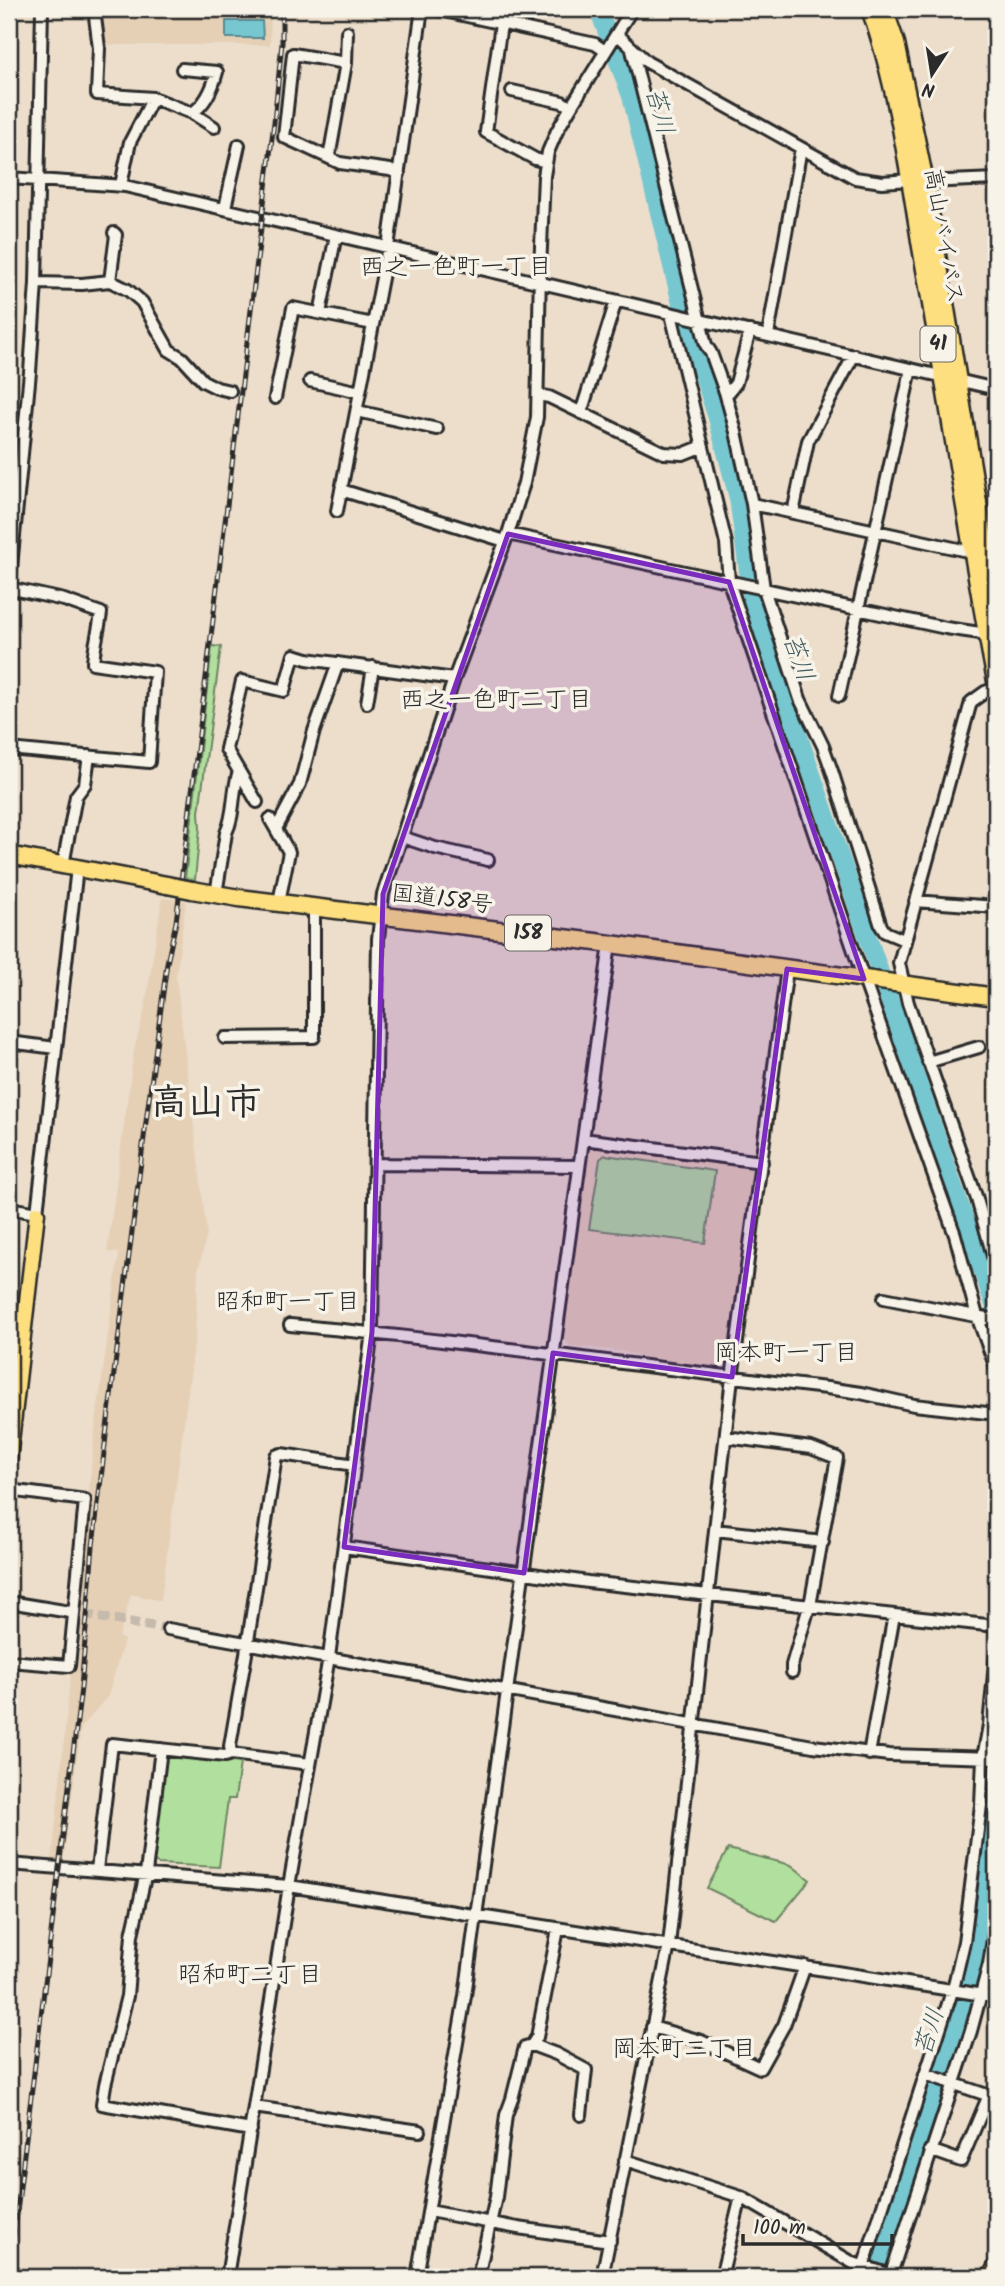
<svg xmlns="http://www.w3.org/2000/svg" width="1005" height="2286" viewBox="0 0 1005 2286" font-family="Kalam,'Klee One',sans-serif">
<style>
.built{fill:#e5d0b6}
.green{fill:#b1df9d;stroke:#6e8564;stroke-width:2}
.water{fill:#77c7d1;stroke:#59898f;stroke-width:2}
.lines{fill:none;stroke-linecap:round;stroke-linejoin:round}
.stream{stroke:#59898f;stroke-width:2.5}
.river{stroke:#77c7d1;stroke-width:18}
.minor-tunnel{stroke:#c5baab;stroke-width:10;stroke-dasharray:10 5;stroke-linecap:butt}
.minor-casing{stroke:#2b2b2b;stroke-width:16}
.major-casing{stroke:#2b2b2b;stroke-width:19}
.highway-casing{stroke:#2b2b2b;stroke-width:21}
.minor{stroke:#f7f3e8;stroke-width:10}
.major{stroke:#fddf80;stroke-width:14}
.highway{stroke:#fddf80;stroke-width:16}
.rail-casing{stroke:#2b2b2b;stroke-width:5}
.rail{stroke:#f7f3e8;stroke-width:2.5;stroke-dasharray:8;stroke-linecap:butt}
.highway-bridge-casing{stroke:#2b2b2b;stroke-width:21;stroke-linecap:butt}
.highway-bridge{stroke:#fddf80;stroke-width:16}
.marked{fill:#7b2cbf;fill-opacity:0.2;stroke:#7b2cbf;stroke-width:5;stroke-linejoin:round}
.labels{text-anchor:middle;dominant-baseline:central;stroke-width:7;stroke-linejoin:round;paint-order:stroke}
.shield{fill:#f7f3e8;stroke:#686764;stroke-width:2}
.shield-label{font-size:21px;font-weight:bold;fill:#2b2b2b}
.street-label{font-size:23px;fill:#2b2b2b;stroke:#f7f3e8}
.water-label{font-size:24px;font-style:italic;fill:#425a5d;stroke:#f7f3e8}
.neighbourhood-label{font-size:24px;fill:#2b2b2b;stroke:#f7f3e8}
.town-label{font-size:37px;font-weight:bold;fill:#2b2b2b;stroke:#f7f3e8}
</style>
<rect width="100%" height="100%" fill="#ecdecb"/>
<filter id="ink" filterUnits="userSpaceOnUse"><feTurbulence type="fractalNoise" baseFrequency=".0143" numOctaves="2"/><feDisplacementMap in="SourceGraphic" scale="14" xChannelSelector="R" yChannelSelector="G"/><feConvolveMatrix kernelMatrix="1 2 1 2 8 2 1 2 1" color-interpolation-filters="sRGB"/></filter>
<g filter="url(#ink)">
<path class="built" d="M98 9H271L270 45H103Z
M162 898 186 901 176 977 207 1234 198 1271 195 1338 161 1601 131 1594 119 1637 124 1640 108 1696 81 1728 63 1862 52 1860 95 1429 119 1253 107 1252 134 1050 145 1008Z
M589 1145 753 1164 755 1167 728 1361 720 1368 667 1362 620 1351 570 1346 561 1337Z"/>
<path class="green" d="M212 646 221 647 199 812 200 828 195 880 185 878Z
M605 1155 715 1171 705 1243 589 1229 600 1159Z
M169 1755 240 1763 235 1799H228L219 1867 158 1864 153 1861 165 1758Z
M728 1849 791 1865 810 1880 776 1921 771 1919 707 1888Z"/>
<path class="water" d="M226 21H262L263 38H226Z"/>
<g class="lines">
<path class="stream" d="M978 1955 986 1957"/>
<path class="river" d="M598 9 631 96 683 312 717 418 738 498 752 600 996 1310
M876 2277 961 2006 971 1984 978 1955 996 1794"/>
<path class="minor-tunnel" d="M70 1612 168 1629"/>
<defs>
<path id="minor" d="M94 9 99 48 97 94 153 98 130 142 121 185
M435 9 595 44 605 51
M993 9 996 15
M9 10 13 9
M501 24 486 132 535 159 546 162
M617 34 647 62 855 178 882 182 910 180
M632 50 706 345 711 353 725 392 736 432 752 504 764 589 800 699 823 746 832 771 881 926 885 932 904 940
M346 63 347 32
M182 69 217 72C213 87 206 104 192 113
M512 91 562 102 571 107
M153 98 192 113 214 127
M329 158 346 63 293 54 284 137 340 163 390 170 399 174
M9 178 125 186 996 389
M925 182 996 179
M225 208 239 145
M114 233 116 235 110 281 128 290 142 302 169 350 182 358 203 381 217 388 230 391
M36 283 82 284 110 281
M320 313 336 235
M671 314 726 543 729 582 856 957 955 1235 977 1316 996 1368
M768 335 801 148
M310 381 360 392
M725 392H729L736 383 750 331
M538 395 549 397 664 453 683 454 703 446
M275 398 293 308 373 324
M357 411 437 429
M581 413 616 301
M341 490 505 541
M752 504 972 552
M337 511 388 247 422 9
M793 513 808 441 854 355
M508 534 946 628 987 634 996 631
M9 587 30 372 36 283 42 9
M9 588 64 600 101 613C99 630 94 646 93 663L155 672 149 762 9 749
M996 688 985 692 971 702 899 963 908 1003 977 1199 996 1267
M839 696 911 369
M367 703 373 667
M257 802 226 749 242 681 284 691 294 655 307 659 454 679
M270 819 289 852 279 902
M276 829 300 784 314 731 338 663
M402 837 435 848 488 860
M63 865 76 796 85 784 89 756
M216 894 226 833C235 815 232 791 239 771
M915 901 996 907
M225 1038 314 1037V906
M9 1042 56 1048
M928 1062 979 1047
M583 1139 762 1162
M375 1164 579 1166
M9 1208 37 1213 77 868
M884 1298 996 1320
M290 1325C469 1341 648 1368 827 1388L861 1393 914 1405 996 1414
M726 1437 811 1448 837 1458 811 1600 792 1665V1672
M9 1490 85 1500 69 1666 9 1661
M715 1530 823 1542
M344 1547 588 1582 996 1626
M9 1602 70 1612
M168 1629 813 1746 889 1755 996 1758
M161 1749 146 1873 132 1935 127 1996 105 2085 102 2104 251 2130
M231 1754 230 1746 246 1654 276 1456 281 1454 355 1465
M869 1754 894 1615
M9 1864 289 1886 996 1997
M97 1870 112 1744 225 1756 231 1754 310 1764
M652 2027 701 2041 760 2068 784 2025 805 1966
M532 2045 556 2054 586 2070 581 2115
M925 2074 996 2098
M254 2107 420 2131
M930 2150 961 2161 989 2095
M625 2160 741 2197 853 2263 891 2275
M429 2211 518 2228 610 2241
M227 2277 289 1886 329 1657 372 1332 378 939 383 894 454 679 508 534 524 483 537 417 540 270 544 176 548 152 557 131 571 107 632 9
M417 2277 465 1996 610 944
M478 2277 496 2197 506 2115 512 2099 525 2047 532 2045 537 2037 558 1929
M602 2277 669 1945 731 1386 787 969
M721 2277 741 2197
M860 2277 954 1985 964 1942 981 1805 983 1758 989 1725 996 1654
M890 2277 971 2031 989 1964 996 1921"/>
<path id="major" d="M9 1459 37 1213"/>
<path id="highway" d="M870 9C897 85 908 167 921 247 947 391 968 537 996 681
M884 9 896 43 925 182 996 611
M9 855 167 885
M192 890 239 898 596 942 996 997
M991 2277 996 2267"/>
</defs>
<use href="#minor" class="minor-casing"/>
<use href="#major" class="major-casing"/>
<use href="#highway" class="highway-casing"/>
<use href="#minor" class="minor"/>
<use href="#major" class="major"/>
<use href="#highway" class="highway"/>
<defs>
<path id="rail" d="M9 2277 81 1688 93 1546 106 1436 147 1114 167 963 176 922 274 122 282 43V9"/>
</defs>
<use href="#rail" class="rail-casing"/>
<use href="#rail" class="rail"/>
<defs>
<path id="highway-bridge" d="M167 885 192 890"/>
</defs>
<use href="#highway-bridge" class="highway-bridge-casing"/>
<use href="#highway-bridge" class="highway-bridge"/>
</g>
</g>
<path class="marked" d="M508 534 729 582 864 979 787 969 732 1377 553 1353 524 1573 344 1547 372 1332 383 894Z"/>
<g class="labels">
<g class="shield">
<rect x="920.5" y="326.5" width="35" height="35" rx="5"/>
<rect x="505" y="915.5" width="46" height="35" rx="5"/>
</g>
<g class="shield-label">
<text x="938" y="344">41</text>
<text x="528" y="933">158</text>
</g>
<g class="street-label">
<text transform="translate(943 236) rotate(80)">高山バイパス</text>
<text transform="translate(442 900) rotate(7)">国道158号</text>
</g>
<g class="water-label">
<text transform="translate(659 111) rotate(75)">苔川</text>
<text transform="translate(798 658) rotate(71)">苔川</text>
<text transform="translate(930 2032) rotate(-72)">苔川</text>
</g>
<g class="neighbourhood-label">
<text x="456" y="267">西之一色町一丁目</text>
<text x="496" y="700">西之一色町二丁目</text>
<text x="288" y="1302">昭和町一丁目</text>
<text x="786" y="1353">岡本町一丁目</text>
<text x="250" y="1975">昭和町二丁目</text>
<text x="684" y="2049">岡本町二丁目</text>
</g>
<g class="town-label">
<text x="206" y="1104">高山市</text>
</g>
</g>
<rect width="1005" height="2286" fill="none" stroke="#f7f3e8" stroke-width="35"/>
<rect x="18" y="18" width="970" height="2251" fill="none" stroke="#2b2b2b" stroke-width="2.5" filter="url(#ink)"/>
<g transform="translate(932 74) rotate(192)" stroke="#f7f3e8" stroke-width="5" paint-order="stroke">
<path d="M0-5L12 26L0 18L-12 26Z" fill="#2b2b2b"/>
<text y="-10" font-size="19" font-weight="bold" text-anchor="middle" fill="#2b2b2b">N</text>
</g>
<path d="M743 2234v10h149v-10" fill="none" stroke="#2b2b2b" stroke-width="3.5"/>
<text x="753" y="2234" font-size="21" fill="#2b2b2b" stroke="#f7f3e8" stroke-width="5" paint-order="stroke">100 m</text>
</svg>
